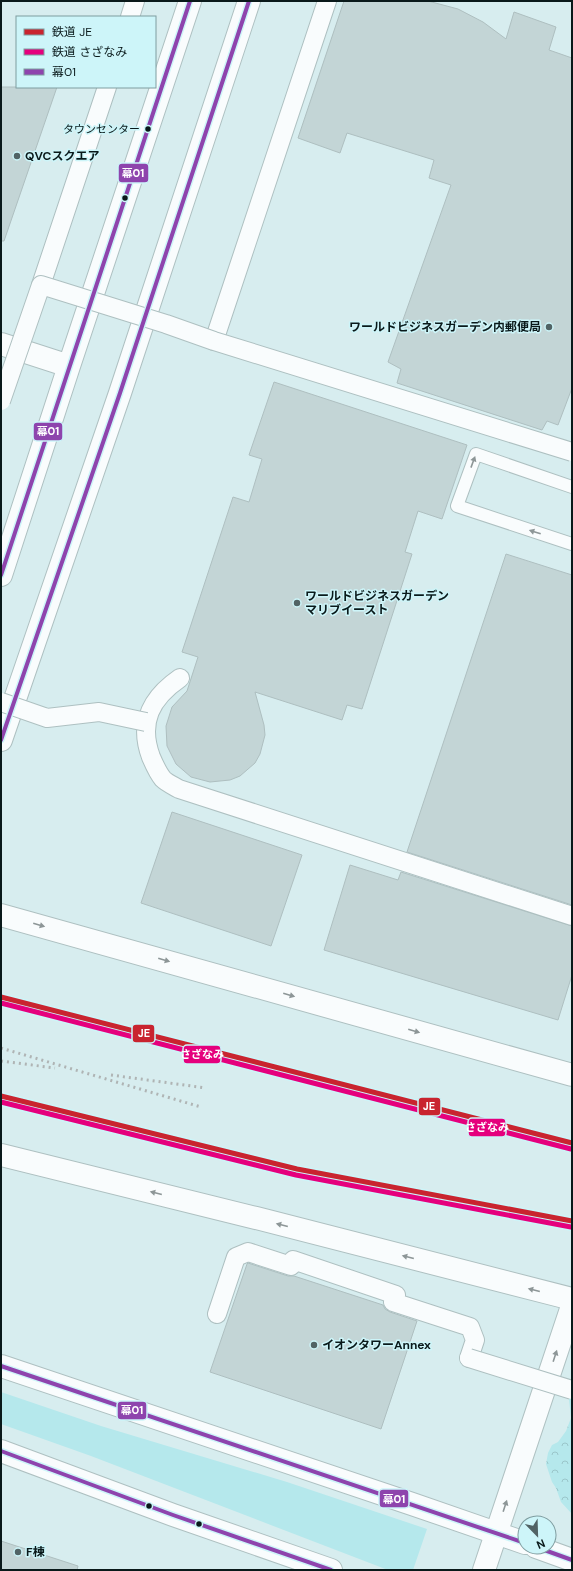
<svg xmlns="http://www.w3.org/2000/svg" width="573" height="1571" viewBox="0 0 573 1571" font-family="'DM Sans','Noto Sans JP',sans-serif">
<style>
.grass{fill:#b5e8ec}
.forest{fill:url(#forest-crowns)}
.building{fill:#c3d5d6;stroke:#aebfc0}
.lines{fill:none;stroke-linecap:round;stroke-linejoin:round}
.service-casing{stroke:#aec0c1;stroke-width:14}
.pedestrian-casing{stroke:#aec0c1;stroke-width:20}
.minor-casing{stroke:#aec0c1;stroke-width:24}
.tertiary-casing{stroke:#aec0c1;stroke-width:24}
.service{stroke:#f9fcfd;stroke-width:12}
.pedestrian{stroke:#f9fcfd;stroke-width:18}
.minor{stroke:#f9fcfd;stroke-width:22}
.tertiary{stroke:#f9fcfd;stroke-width:22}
.rail{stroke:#afb4b4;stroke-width:3;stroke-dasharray:2 4;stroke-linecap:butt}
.pedestrian-bridge-casing{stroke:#aec0c1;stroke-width:20;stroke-linecap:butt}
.pedestrian-bridge{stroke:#f9fcfd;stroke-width:18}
.bus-1-casing{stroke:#cdf5f9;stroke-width:7}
.bus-1{stroke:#8e44ad;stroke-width:4}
.rail-1-casing{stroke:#cdf5f9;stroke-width:8}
.rail-2-casing{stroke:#cdf5f9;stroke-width:8}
.rail-1{stroke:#c9242f;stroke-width:5}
.rail-2{stroke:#e5007d;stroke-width:5}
.oneway{fill:#8d9697}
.bus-dot{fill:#09191a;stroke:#cdf5f9;stroke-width:1.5}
.poi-dot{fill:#516365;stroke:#cdf5f9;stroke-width:1.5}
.labels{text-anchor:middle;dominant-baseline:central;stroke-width:3;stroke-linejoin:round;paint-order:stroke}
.bus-label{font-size:11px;fill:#09191a;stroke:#cdf5f9;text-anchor:end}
.poi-label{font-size:12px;font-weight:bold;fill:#09191a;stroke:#cdf5f9;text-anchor:start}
.line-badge{stroke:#cdf5f9;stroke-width:1.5}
.badge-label{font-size:11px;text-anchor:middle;font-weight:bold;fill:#fff}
</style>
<defs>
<pattern id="forest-crowns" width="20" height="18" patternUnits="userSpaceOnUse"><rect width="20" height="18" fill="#b5e8ec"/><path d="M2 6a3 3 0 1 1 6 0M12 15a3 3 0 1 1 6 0" fill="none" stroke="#9ac6ca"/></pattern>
</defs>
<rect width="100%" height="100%" fill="#d7edef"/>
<path class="grass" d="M1 1392 101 1426 287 1482 427 1529 413 1570H388L91 1456 1 1424Z"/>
<path class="forest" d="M572 1375V1514L561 1502 556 1488 552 1482 546 1464 548 1453 552 1445 558 1442 566 1431 571 1418 568 1390Z"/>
<path class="building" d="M344 1H428L458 9 483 22 506 39 514 12 556 27 549 50 572 58V388L558 425 547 421 542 430 397 383 401 369 388 362 451 185 429 178 434 160 347 133 340 153 298 138Z
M1 87H57L4 241H1Z
M274 382 467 445 442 519 418 511 405 552 412 554 362 709 347 705 342 720 255 692 264 725 265 735 260 754 255 763 240 776 230 780 210 782 191 777 176 764 167 746 166 726 172 707 187 691 198 657 182 652 233 497 249 502 262 459 249 455Z
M506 554 572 575V905L407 852Z
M172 812 302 855 271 946 141 903Z
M350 865 398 880 401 872 572 926V975L558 1020 324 950Z
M248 1263 288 1276H294L383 1305 385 1309 390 1312 417 1321 381 1429 210 1372 247 1264Z
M1 1541 78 1566 77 1570H1Z"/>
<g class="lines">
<defs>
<path id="service" d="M572 487 476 454 457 506 572 544"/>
<path id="pedestrian" d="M130 17 135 1
M41 285 107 87
M214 341 327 1
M180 678C151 698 138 722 151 757 154 764 158 773 163 779 167 783 174 786 179 789L572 916
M217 1314 236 1257 248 1252 291 1266 293 1260 396 1295 393 1302 470 1327 475 1340 469 1358"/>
<path id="minor" d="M1 915 572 1075
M1 1155 256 1218 572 1299"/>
<path id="tertiary" d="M1 344 69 366
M1 575 69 366 190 1
M1 740 120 393 249 1
M1 1366 412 1504 525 1543
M1 1451 173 1515 331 1570
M536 1547 572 1560
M484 1570 572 1306"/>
</defs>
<use href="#service" class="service-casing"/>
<use href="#pedestrian" class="pedestrian-casing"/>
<use href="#minor" class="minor-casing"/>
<use href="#tertiary" class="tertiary-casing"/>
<use href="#service" class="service"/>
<use href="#pedestrian" class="pedestrian"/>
<use href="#minor" class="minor"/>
<use href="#tertiary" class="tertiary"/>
<path class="rail" d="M1 1048 201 1107
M1 1061 55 1068
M111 1075 206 1088"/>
<defs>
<path id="pedestrian-bridge" d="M1 401 41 285 166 324 214 341 572 452
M1 702 47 718 99 712 146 722
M469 1358 572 1390"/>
</defs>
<use href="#pedestrian-bridge" class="pedestrian-bridge-casing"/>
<use href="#pedestrian-bridge" class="pedestrian-bridge"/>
<defs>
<path id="bus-1" d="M1 575 190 1
M1 740 120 393 249 1
M1 1366 525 1543
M1 1451 173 1515 331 1570
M536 1547 572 1560"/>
</defs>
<use href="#bus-1" class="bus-1-casing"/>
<use href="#bus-1" class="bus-1"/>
<defs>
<path id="rail-1" d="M1 997 572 1143
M1 1096 297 1169 572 1221"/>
<path id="rail-2" d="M1 1003 571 1149
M1 1102 296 1175 571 1227"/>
</defs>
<use href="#rail-1" class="rail-1-casing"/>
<use href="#rail-2" class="rail-2-casing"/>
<use href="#rail-1" class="rail-1"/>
<use href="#rail-2" class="rail-2"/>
</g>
<defs><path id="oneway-solid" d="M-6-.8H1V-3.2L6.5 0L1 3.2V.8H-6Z"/></defs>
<g class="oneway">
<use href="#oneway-solid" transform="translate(473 462) rotate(-70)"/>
<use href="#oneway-solid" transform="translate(535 532) rotate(-162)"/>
<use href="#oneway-solid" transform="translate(39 925) rotate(16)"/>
<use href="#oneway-solid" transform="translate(164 960) rotate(16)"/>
<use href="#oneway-solid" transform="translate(289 995) rotate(16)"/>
<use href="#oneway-solid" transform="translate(414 1031) rotate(16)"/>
<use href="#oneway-solid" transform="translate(156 1193) rotate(-166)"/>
<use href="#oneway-solid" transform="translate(282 1225) rotate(-166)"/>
<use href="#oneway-solid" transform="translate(408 1257) rotate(-166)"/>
<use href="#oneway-solid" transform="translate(534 1290) rotate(-166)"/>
<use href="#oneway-solid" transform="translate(555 1356) rotate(-72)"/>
<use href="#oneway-solid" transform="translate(505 1506) rotate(-72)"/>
</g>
<g class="bus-dot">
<circle cx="148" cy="129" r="3.5"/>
<circle cx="125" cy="198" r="3.5"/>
<circle cx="149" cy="1506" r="3.5"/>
<circle cx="199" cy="1524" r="3.5"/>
</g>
<g class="poi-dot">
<circle cx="17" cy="156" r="4"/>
<circle cx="549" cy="327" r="4"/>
<circle cx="297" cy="603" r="4"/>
<circle cx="314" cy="1345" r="4"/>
<circle cx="18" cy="1552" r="4"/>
</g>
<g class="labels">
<g class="bus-label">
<text x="140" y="129">タウンセンター</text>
</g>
<g class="poi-label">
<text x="25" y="156">QVCスクエア</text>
<text x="541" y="327" text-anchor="end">ワールドビジネスガーデン内郵便局</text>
<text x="305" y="596">ワールドビジネスガーデン<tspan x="305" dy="14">マリブイースト</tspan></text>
<text x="322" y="1345">イオンタワーAnnex</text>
<text x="26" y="1552">F棟</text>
</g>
</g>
<g class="line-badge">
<rect x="118" y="163" width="31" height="20" rx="4" fill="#8e44ad"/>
<rect x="33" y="422" width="30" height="19" rx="4" fill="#8e44ad"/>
<rect x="132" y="1024" width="23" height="19" rx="4" fill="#c9242f"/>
<rect x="183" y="1045" width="38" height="19" rx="4" fill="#e5007d"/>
<rect x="418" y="1097" width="23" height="19" rx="4" fill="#c9242f"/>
<rect x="468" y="1118" width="38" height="19" rx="4" fill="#e5007d"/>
<rect x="117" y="1401" width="30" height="19" rx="4" fill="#8e44ad"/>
<rect x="379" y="1489" width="30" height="19" rx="4" fill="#8e44ad"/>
</g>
<g class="badge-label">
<text x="133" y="177">幕01</text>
<text x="48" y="435">幕01</text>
<text x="144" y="1037">JE</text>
<text x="202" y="1058">さざなみ</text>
<text x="429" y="1110">JE</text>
<text x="487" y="1131">さざなみ</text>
<text x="132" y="1414">幕01</text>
<text x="394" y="1503">幕01</text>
</g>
<rect width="573" height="1571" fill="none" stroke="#09191a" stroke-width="4"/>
<rect x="16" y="16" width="140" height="72" fill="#cdf5f9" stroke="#7f9da0"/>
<rect x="24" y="29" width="20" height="6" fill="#c9242f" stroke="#7f9da0"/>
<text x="52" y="36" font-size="12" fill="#09191a">鉄道 JE</text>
<rect x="24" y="49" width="20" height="6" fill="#e5007d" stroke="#7f9da0"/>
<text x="52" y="56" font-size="12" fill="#09191a">鉄道 さざなみ</text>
<rect x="24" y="69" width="20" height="6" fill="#8e44ad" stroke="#7f9da0"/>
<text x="52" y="76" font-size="12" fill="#09191a">幕01</text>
<g transform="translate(537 1535) rotate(157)"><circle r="19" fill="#cdf5f9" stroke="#7f9da0"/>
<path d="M0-3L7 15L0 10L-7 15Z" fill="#516365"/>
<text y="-6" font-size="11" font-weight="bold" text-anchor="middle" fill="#09191a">N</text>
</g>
</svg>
